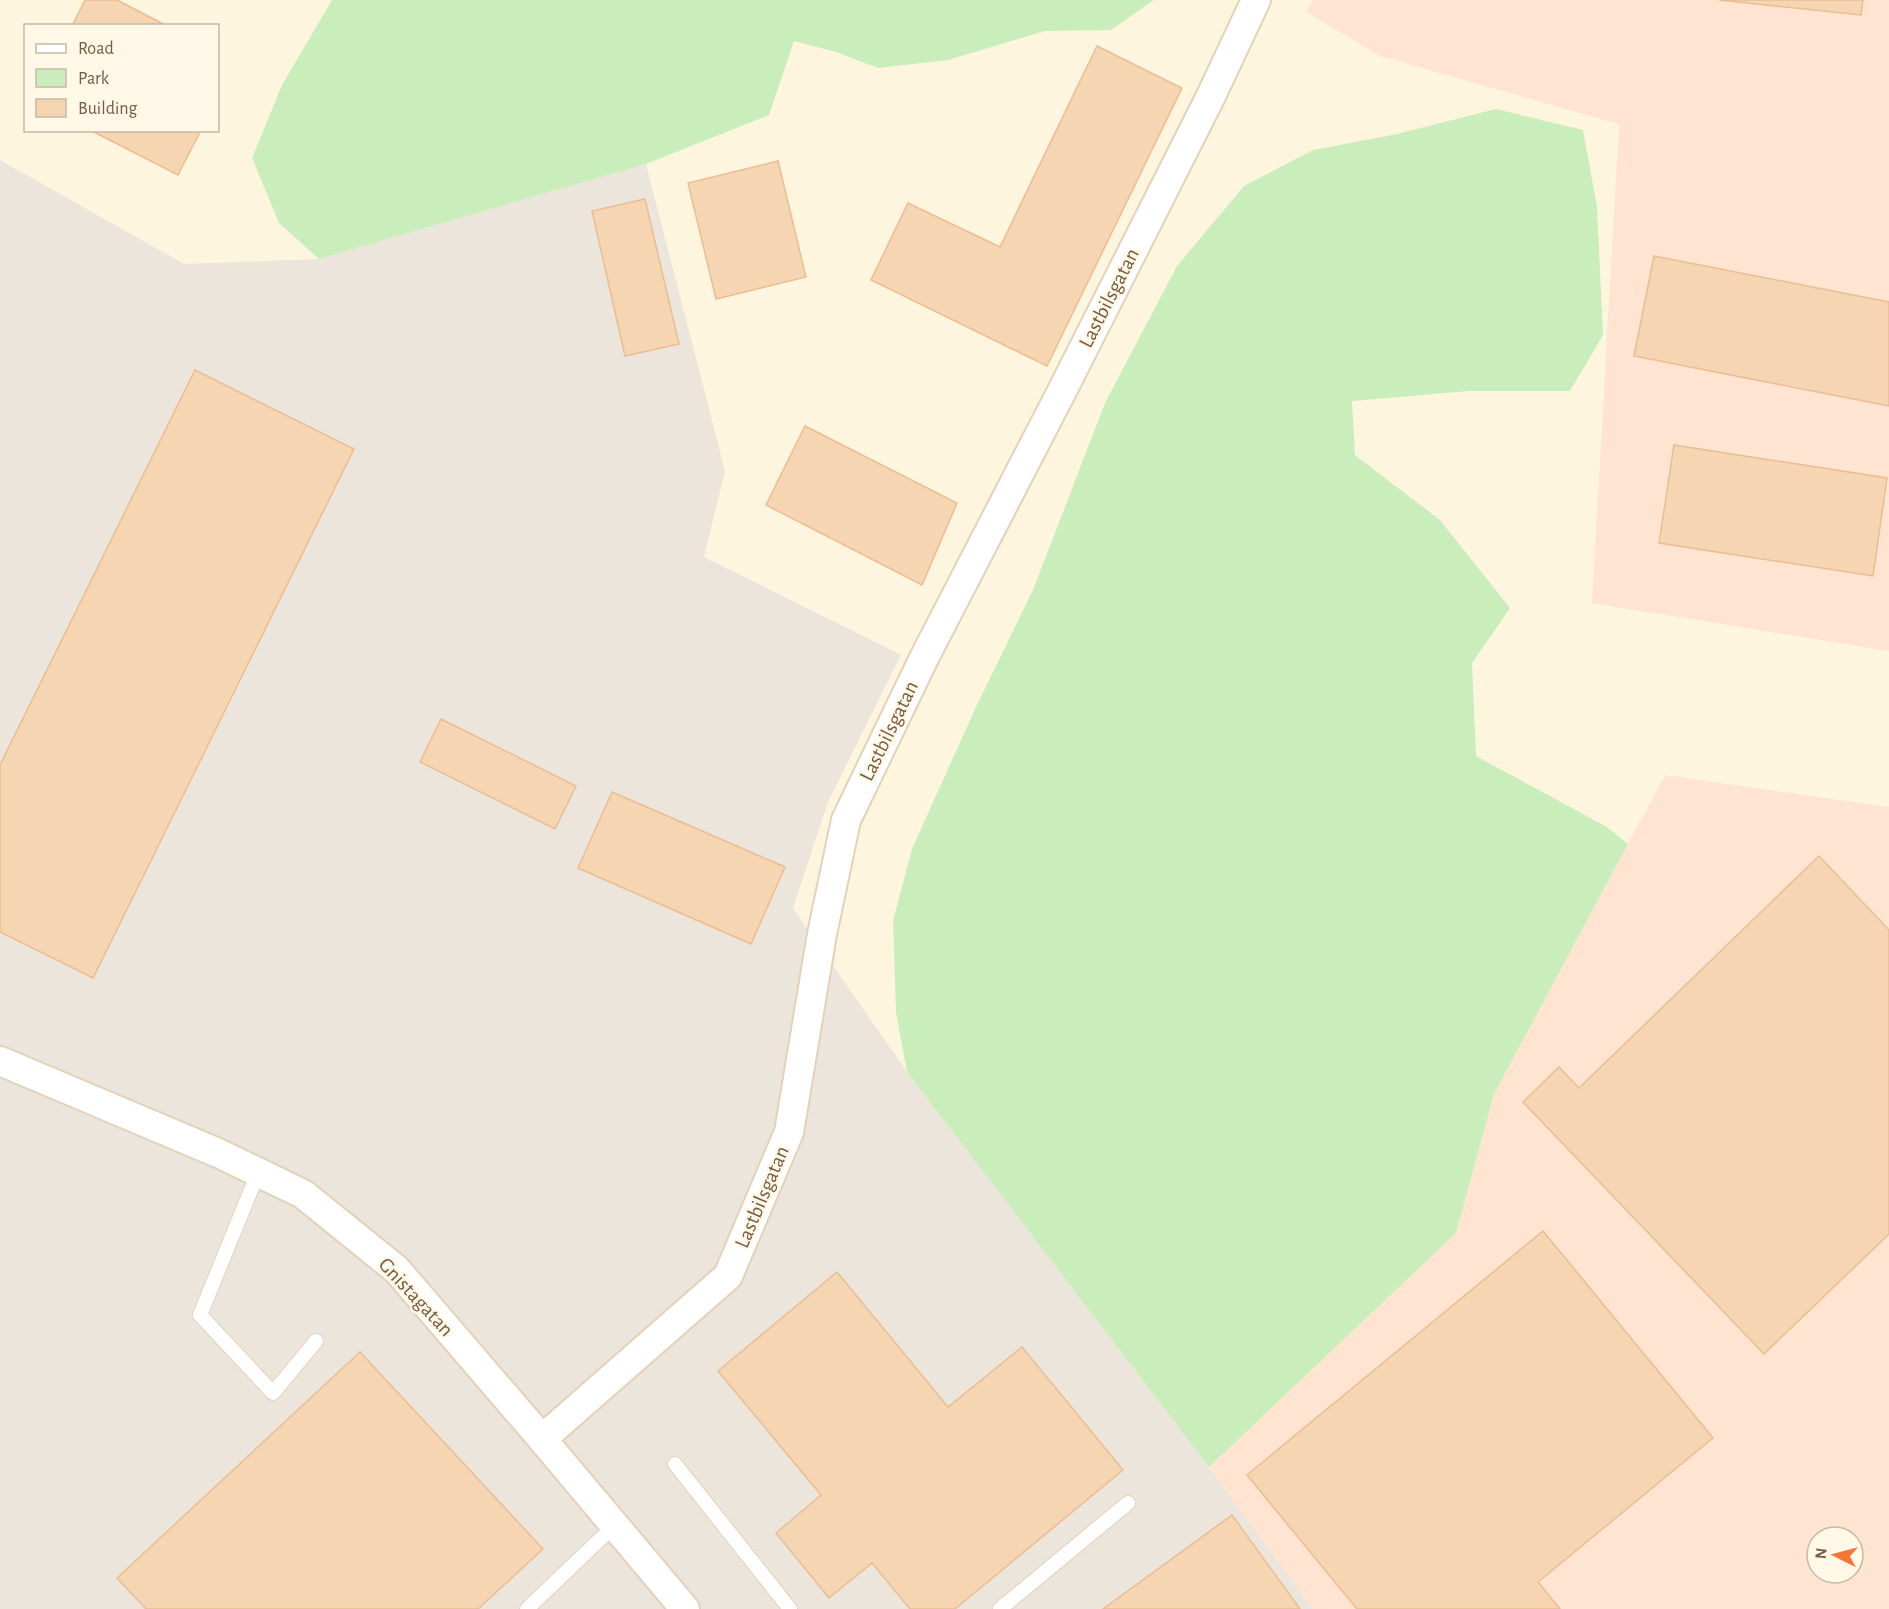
<svg xmlns="http://www.w3.org/2000/svg" width="1889" height="1609" viewBox="0 0 1889 1609" font-family="'Alegreya Sans',sans-serif">
<style>
.commercial{fill:#ffe4d1;fill-rule:evenodd}
.industrial{fill:#ece5db}
.green{fill:#caedbc}
.building{fill:#f6d5b3;stroke:#eabd92;stroke-width:1.5}
.lines{fill:none;stroke-linecap:round;stroke-linejoin:round}
.service-casing{stroke:#e3d1b9;stroke-width:16}
.minor-casing{stroke:#e3d1b9;stroke-width:32}
.service{stroke:#fff;stroke-width:14}
.minor{stroke:#fff;stroke-width:28}
.labels{text-anchor:middle;dominant-baseline:central;stroke-width:5;stroke-linejoin:round;paint-order:stroke}
.street-label{font-size:21px;fill:#765b44;stroke:#fff8e6}
</style>
<rect width="100%" height="100%" fill="#fef5de"/>
<path class="commercial" d="M1313 0H1889V651L1592 603 1619 124 1380 56 1306 12Z
M1665 775 1889 807V1609H1313L1209 1467 1456 1233 1494 1094ZM1817 1537H1853V1573H1817Z"/>
<path class="industrial" d="M0 160 184 264 319 259 646 164 725 471 704 557 901 655 828 802 793 908 907 1072 1209 1467 1313 1609H0Z"/>
<path class="green" d="M332 0H1154L1111 30 1045 31 948 60 878 68 836 52 794 41 769 115 646 164 319 259 279 223 252 158 282 85Z
M1496 109 1583 130 1597 207 1603 335 1570 391H1469L1352 401 1355 455 1440 520 1510 608 1472 663 1476 756 1607 827 1628 844 1494 1094 1456 1233 1209 1467 907 1072 896 1012 893 921 912 849 975 709 1033 590 1105 403 1177 266 1244 186 1313 150 1397 134Z"/>
<path class="building" d="M85 0H117L167 26H72Z
M1719 0H1863L1861 15Z
M1097 46 1182 88 1047 366 871 280 908 203 1000 247Z
M90 130H201L178 175Z
M778 161 806 277 716 299 688 183Z
M645 199 679 344 625 356 592 211Z
M1654 256 1889 302V406L1634 356Z
M195 370 354 449 93 978 0 932V765Z
M805 426 957 503 922 585 766 505Z
M1674 445 1887 478 1873 576 1659 543Z
M441 719 576 786 555 829 420 762Z
M612 792 785 867 751 944 578 868Z
M1819 856 1889 930V1234L1764 1354 1523 1102 1559 1067 1579 1088Z
M1543 1231 1713 1438 1538 1582 1560 1609H1357L1247 1475Z
M837 1272 948 1407 1022 1347 1123 1470 955 1609H910L872 1563 829 1598 776 1533 821 1495 718 1371Z
M360 1352 543 1549 478 1609H146L117 1578Z
M1232 1515 1300 1609H1103Z"/>
<g class="lines">
<defs>
<path id="service" d="M258 1173 200 1315 273 1393 316 1341
M675 1464 790 1609
M527 1609 615 1525
M1000 1609 1128 1503"/>
<path id="minor" d="M0 1061 218 1153 303 1194 397 1270 542 1439 685 1609
M542 1439 728 1276 789 1132 822 934 846 820 925 656 1063 389 1210 98 1256 0"/>
</defs>
<use href="#service" class="service-casing"/>
<use href="#minor" class="minor-casing"/>
<use href="#service" class="service"/>
<use href="#minor" class="minor"/>
</g>
<g class="labels">
<g class="street-label">
<text transform="translate(1109 298) rotate(-63)">Lastbilsgatan</text>
<text transform="translate(889 731) rotate(-64)">Lastbilsgatan</text>
<text transform="translate(762 1197) rotate(-67)">Lastbilsgatan</text>
<text transform="translate(416 1297) rotate(47)">Gnistagatan</text>
</g>
</g>
<rect x="24" y="24" width="195" height="108" fill="#fff8e6" stroke="#c8b9a5" stroke-width="1.5"/>
<rect x="36" y="44" width="30" height="9" fill="#ffffff" stroke="#c8b9a5" stroke-width="1.5"/>
<text x="78" y="54" font-size="18" fill="#765b44">Road</text>
<rect x="36" y="69" width="30" height="18" fill="#caedbc" stroke="#c8b9a5" stroke-width="1.5"/>
<text x="78" y="84" font-size="18" fill="#765b44">Park</text>
<rect x="36" y="99" width="30" height="18" fill="#f6d5b3" stroke="#c8b9a5" stroke-width="1.5"/>
<text x="78" y="114" font-size="18" fill="#765b44">Building</text>
<g transform="translate(1835 1555) rotate(276)"><circle r="28" fill="#fff8e6" stroke="#c8b9a5" stroke-width="1.5"/>
<path d="M0-4.5L10 22L0 15L-10 22Z" fill="#f57436"/>
<text y="-9" font-size="16" font-weight="bold" text-anchor="middle" fill="#765b44">N</text>
</g>
</svg>
